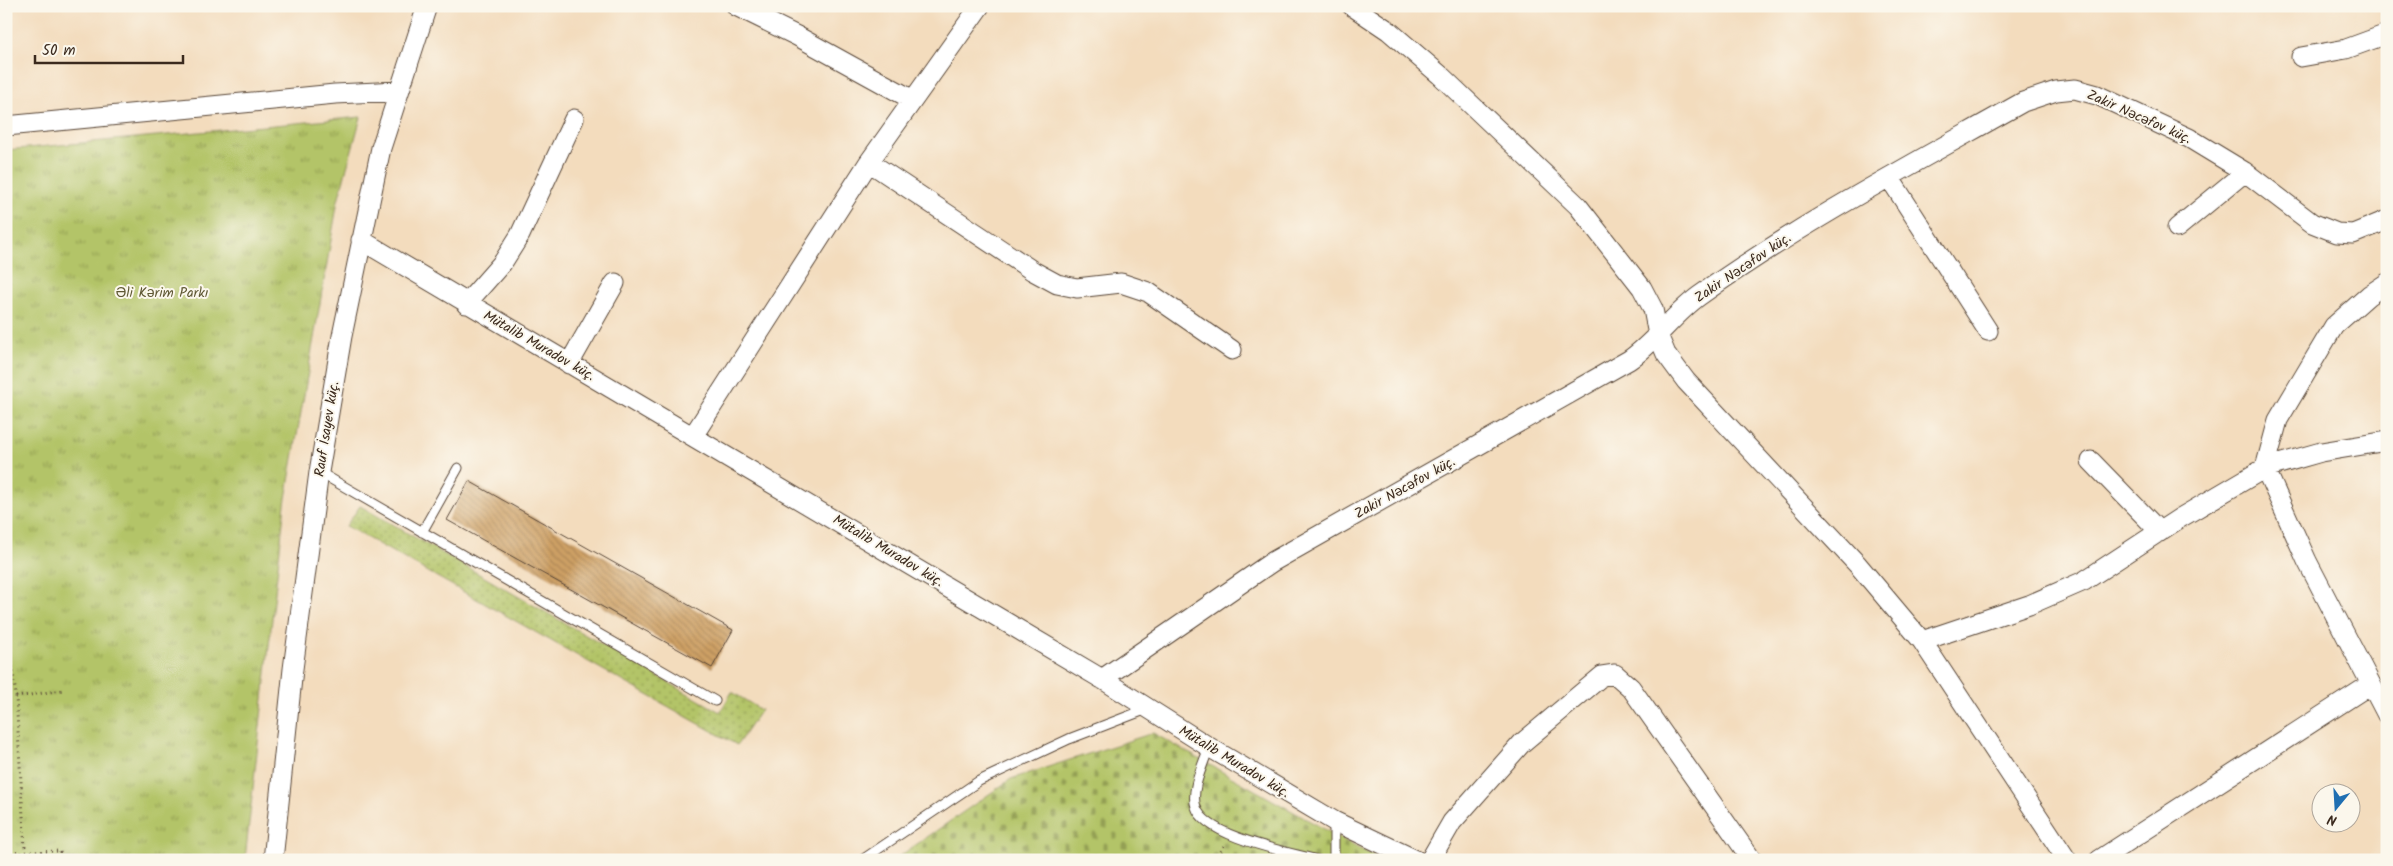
<svg xmlns="http://www.w3.org/2000/svg" width="2393" height="866" viewBox="0 0 2393 866" font-family="Kalam,sans-serif">
<style>
.grass{fill:url(#grass-dots);stroke:#777742}
.cemetery{fill:url(#cemetery-stones);stroke:#777742}
.park{fill:url(#park-tufts);stroke:#777742}
.building{fill:url(#building-back-hatch)}
.lines{fill:none;stroke-linecap:round;stroke-linejoin:round}
.service-casing{stroke:#574536;stroke-width:11}
.minor-casing{stroke:#574536;stroke-width:21}
.path{stroke:#574536;stroke-width:3;stroke-dasharray:1 4;stroke-linecap:butt}
.service{stroke:#fff;stroke-width:9}
.minor{stroke:#fff;stroke-width:19}
.labels{text-anchor:middle;dominant-baseline:central;stroke-width:4;stroke-linejoin:round;paint-order:stroke}
.street-label{font-size:14px;fill:#3b2a1e;stroke:#fbf7ec}
.park-label{font-size:14px;fill:#5f5834;stroke:#fbf7ec}
</style>
<defs>
<pattern id="grass-dots" width="8" height="8" patternUnits="userSpaceOnUse" patternTransform="scale(1.25)"><rect width="8" height="8" fill="#b3c467"/><path d="M2 2h.1M6 6h.1" fill="none" stroke="#939f54" stroke-width="1.8" stroke-linecap="round"/></pattern>
<pattern id="cemetery-stones" width="16" height="16" patternUnits="userSpaceOnUse" patternTransform="scale(1.25)"><rect width="16" height="16" fill="#b3c467"/><path d="M2 7V4a2 2 0 0 1 4 0v3zM10 15v-3a2 2 0 0 1 4 0v3z" fill="#939f54"/></pattern>
<pattern id="park-tufts" width="24" height="20" patternUnits="userSpaceOnUse" patternTransform="scale(1.25)"><rect width="24" height="20" fill="#b3c467"/><path d="M3 7l-1-3M5 7V3M7 7l1-3M15 17l-1-3M17 17v-4M19 17l1-3" fill="none" stroke="#939f54"/></pattern>
<pattern id="building-back-hatch" width="6" height="6" patternUnits="userSpaceOnUse" patternTransform="scale(1.25)"><rect width="6" height="6" fill="#cea065"/><path d="M-1 5l2 2M0 0l6 6M5-1l2 2" fill="none" stroke="#a88353"/></pattern>
</defs>
<rect width="100%" height="100%" fill="#fbf7ec"/>
<filter id="ink" filterUnits="userSpaceOnUse"><feTurbulence type="fractalNoise" baseFrequency=".02" numOctaves="2"/><feDisplacementMap in="SourceGraphic" scale="10" xChannelSelector="R" yChannelSelector="G"/><feConvolveMatrix kernelMatrix="1 2 1 2 8 2 1 2 1" color-interpolation-filters="sRGB"/></filter>
<filter id="wash" filterUnits="userSpaceOnUse"><feTurbulence type="fractalNoise" baseFrequency=".0096" numOctaves="4" result="noise"/><feDisplacementMap in="SourceGraphic" scale="20" xChannelSelector="R" yChannelSelector="G"/><feGaussianBlur stdDeviation="1.12" result="paint"/><feColorMatrix in="noise" values="0 0 0 0 0 0 0 0 0 0 0 0 0 0 0 0 0 1.4 0 .05"/><feComposite in="paint" operator="in"/></filter>
<g filter="url(#wash)">
<rect width="100%" height="100%" fill="#f3dcbd"/>
<path class="grass" d="M360 506 720 712 732 692 761 710 737 745 346 526Z"/>
<path class="cemetery" d="M1153 733 1358 848 1384 860H894L1011 779Z"/>
<path class="park" d="M361 117 338 200 285 504 245 859 6 860V150Z"/>
<g id="blocks">
<path class="building" d="M469 481 733 630 712 668 447 520Z"/>
</g>
</g>
<g filter="url(#ink)">
<use href="#blocks" fill-opacity="0" stroke="#574536" stroke-width="1"/>
<g class="lines">
<defs>
<path id="service" d="M319 472 715 701
M422 532 458 468
M1209 747C1204 763 1190 790 1196 807 1205 837 1289 852 1317 860
M1334 821V860
M862 860 979 781 1069 739 1147 709"/>
<path id="minor" d="M736 6 797 36 913 100
M1352 6 1389 31 1440 75 1578 206 1642 288 1653 309 1658 335 1666 354 1686 381 1858 565 1922 641 2067 860
M2301 57 2346 49 2387 34
M6 126 335 94 399 91
M869 162 1033 271 1057 284 1077 288 1121 283 1148 292 1232 350
M1889 177 1988 331
M2177 228 2245 172
M361 240 1102 679 1209 747 1334 821 1416 860
M2387 283 2369 295 2334 326 2278 420 2265 468 2307 561 2387 715
M466 304 503 262 520 235 574 119
M569 364 615 283
M693 436 869 162 980 6
M2091 461 2160 532
M1922 641 2029 605 2084 581 2180 518 2265 468 2321 452 2387 441
M1102 679 1272 562 1629 360C1655 342 1673 315 1699 296 1801 223 1913 164 2023 102L2056 91 2075 89 2097 95 2189 138 2245 172 2312 223 2337 233 2353 234 2387 220
M273 860 293 669 319 472 342 336 381 148 427 6
M1430 860 1452 822 1522 743 1602 676 1615 674 1631 688 1752 860
M2099 860 2371 684"/>
</defs>
<use href="#service" class="service-casing"/>
<use href="#minor" class="minor-casing"/>
<path class="path" d="M6 612 16 697 25 850
M6 673 13 670
M16 697 63 690
M6 853 60 851 61 860
M1216 860 1224 846"/>
<use href="#service" class="service"/>
<use href="#minor" class="minor"/>
</g>
</g>
<g class="labels">
<g class="street-label">
<text transform="translate(2139 117) rotate(24)">Zakir Nəcəfov küç.</text>
<text transform="translate(1743 268) rotate(-34)">Zakir Nəcəfov küç.</text>
<text transform="translate(539 346) rotate(30)">Mütalib Muradov küç.</text>
<text transform="translate(327 429) rotate(-81)">Rauf İsayev küç.</text>
<text transform="translate(1405 488) rotate(-29)">Zakir Nəcəfov küç.</text>
<text transform="translate(888 551) rotate(31)">Mütalib Muradov küç.</text>
<text transform="translate(1234 762) rotate(31)">Mütalib Muradov küç.</text>
</g>
<g class="park-label">
<text x="162" y="293">Əli Kərim Parkı</text>
</g>
</g>
<rect width="2393" height="866" fill="none" stroke="#fbf7ec" stroke-width="25"/>
<g transform="translate(2336 808) rotate(198)"><circle r="24" fill="#fbf7ec" stroke="#aea59a"/>
<path d="M0-4L9 19L0 12L-9 19Z" fill="#1f6fb2"/>
<text y="-8" font-size="14" font-weight="bold" text-anchor="middle" fill="#3b2a1e">N</text>
</g>
<path d="M35 55v8h148v-8" fill="none" stroke="#3b2a1e" stroke-width="2.5"/>
<text x="42" y="55" font-size="15" fill="#3b2a1e" stroke="#fbf7ec" stroke-width="4" paint-order="stroke">50 m</text>
</svg>
